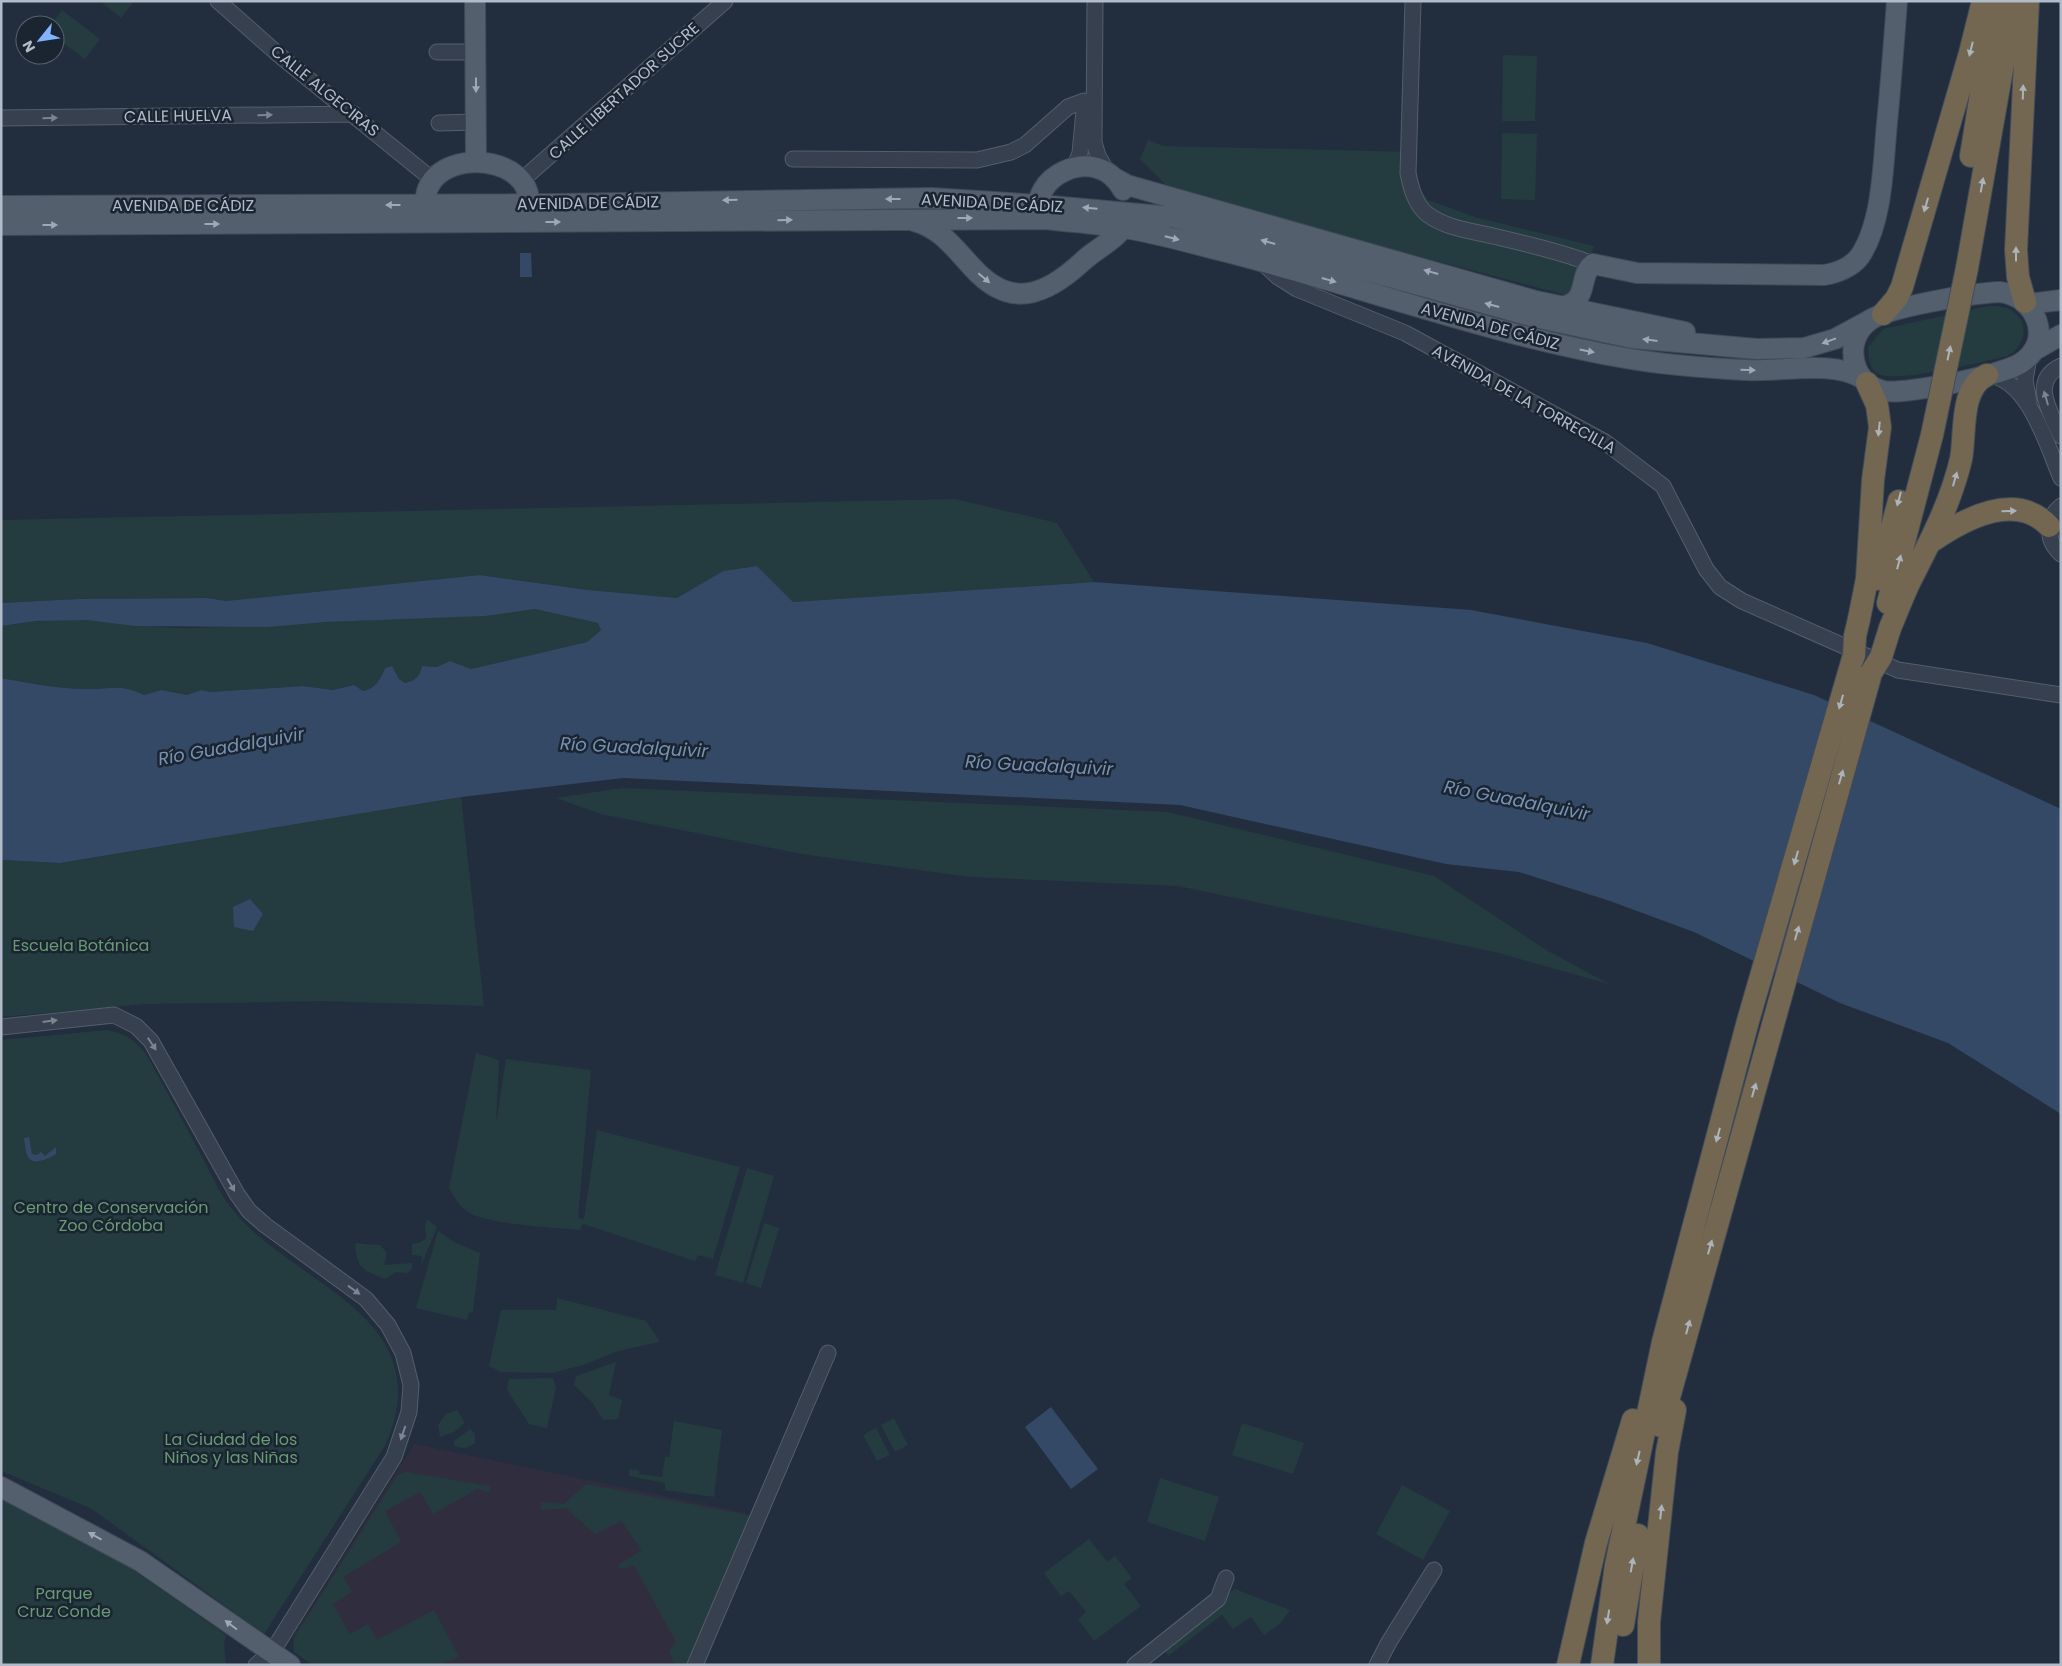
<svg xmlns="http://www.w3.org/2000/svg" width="2062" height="1666" viewBox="0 0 2062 1666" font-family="Poppins,sans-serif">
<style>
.medical{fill:#302e3e}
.green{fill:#243c3f}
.water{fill:#344966}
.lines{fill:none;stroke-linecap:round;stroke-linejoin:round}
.minor-casing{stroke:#545e6c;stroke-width:17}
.major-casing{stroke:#3f4957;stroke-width:22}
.highway-casing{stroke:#414b59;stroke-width:24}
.minor{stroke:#36404e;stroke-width:15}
.major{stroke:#545f6e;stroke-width:20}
.highway{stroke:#746752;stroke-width:22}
.highway-bridge-casing{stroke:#414b59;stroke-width:24;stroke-linecap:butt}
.highway-bridge{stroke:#746752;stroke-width:22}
.oneway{fill:#abb3bd}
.oneway2{fill:#9ea9b7}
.oneway3{fill:#7a8492}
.labels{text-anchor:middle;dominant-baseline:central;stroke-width:5;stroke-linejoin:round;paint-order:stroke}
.street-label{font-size:16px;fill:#b1bbc9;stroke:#1b2532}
.park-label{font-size:16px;fill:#679b73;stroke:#1b2532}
.water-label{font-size:18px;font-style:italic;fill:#7791b2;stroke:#1b2532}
</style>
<rect width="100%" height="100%" fill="#222e3e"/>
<path class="medical" d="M414 1444 746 1513 682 1665H315L293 1649V1637Z"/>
<path class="green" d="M100 1H134L121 18Z
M62 10 100 39 85 59 55 37V25H51Z
M1503 55 1537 56 1535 121H1502Z
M1502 133 1537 134 1535 200 1501 199Z
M1148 140 1163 146 1413 152V178L1428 200 1478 218 1594 246 1577 298 1262 215 1166 185 1140 159Z
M1988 306C1997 306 2008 306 2015 313 2031 326 2023 349 2007 356 1985 361 1890 386 1875 372 1869 366 1868 355 1868 347L1883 329Z
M955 499 1057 523 1094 582 793 602 757 566 723 571 677 598 588 590 480 575 226 601 207 598 79 599 1 603V520Z
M535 609 599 623 601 630 587 642 471 669 450 661 437 667 422 666C420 676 415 681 405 683L399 679 392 666 385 668C381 680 375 689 363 691L354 685 333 690 303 686 210 692 201 690 187 695 161 690 144 695C118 683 112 690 87 689 58 689 29 683 1 678V626C30 622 59 618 88 620 122 623 156 628 190 628 236 627 281 624 327 622 396 618 466 618 535 609Z
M622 788 1168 812 1434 876 1548 951 1609 984 1495 952 1178 886 970 877 802 854 601 814 556 798Z
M461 797 484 1006 323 1001 145 1004 1 1017V860L60 863Z
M107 1030C125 1034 134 1039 146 1054 165 1088 184 1123 202 1157 212 1175 220 1195 233 1210 293 1286 441 1314 386 1444L264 1634 92 1509 1 1471V1040Z
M476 1053 499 1060 496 1124 506 1059 591 1070 578 1218 584 1219 597 1130 740 1167 713 1259 698 1255 695 1261 583 1224V1222L580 1230C553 1227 490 1225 468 1212 459 1206 454 1197 449 1188Z
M747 1168 774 1176 743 1283 715 1275Z
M427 1219 437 1227 421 1266 422 1256 412 1255V1244L421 1242 426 1238 425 1225Z
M764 1223 779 1228 761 1288 746 1283Z
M438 1231 454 1242 480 1253 473 1312 469 1313 467 1320 416 1308Z
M355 1243 380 1245 387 1253 384 1265 412 1263V1269L408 1273 396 1272 385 1279C362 1270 357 1268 355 1243Z
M557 1298 646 1321 660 1342 618 1351 583 1365 552 1373 501 1372 489 1366 501 1310H556Z
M616 1362 609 1395 622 1400 618 1419 603 1420 592 1402 574 1385 576 1376Z
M553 1378 556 1387 547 1428 529 1424 507 1390 509 1379Z
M457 1410 465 1423 454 1432 440 1437 438 1425 446 1414Z
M894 1418 908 1445 895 1452 881 1425Z
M674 1421 722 1430 714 1497 665 1490V1483L629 1476V1469L639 1470V1474L662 1477 665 1457H669Z
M1242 1423 1304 1443 1293 1474 1232 1455Z
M876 1428 890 1455 877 1461 863 1435Z
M470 1429 475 1434V1443L466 1448 456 1447 453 1442Z
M406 1472 489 1486 491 1490 488 1492 477 1489 433 1514 420 1492 385 1511 401 1542 343 1577 352 1592 333 1604 350 1634 368 1624 377 1640 434 1610 459 1657 438 1665H312L294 1652V1638L397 1476Z
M1160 1478 1219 1497 1205 1541 1147 1522Z
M586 1484 753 1516 688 1665H675L669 1651 676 1642 634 1565 621 1569 618 1565 642 1550 621 1521 595 1534 566 1508 541 1510V1502L564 1504Z
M1402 1485 1450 1511 1423 1560 1376 1534Z
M1 1499 125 1564 226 1635 224 1644 226 1665H1Z
M1089 1539 1107 1562 1115 1556 1132 1578 1124 1584 1141 1606 1094 1641 1078 1619 1086 1612 1069 1591 1061 1596 1044 1573Z
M1235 1589 1290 1610 1281 1623 1264 1635 1251 1617 1233 1629 1222 1615 1168 1656 1165 1651 1220 1608 1228 1594Z"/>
<path class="water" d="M520 253H531L532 277H520Z
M757 566 793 602 1094 582 1471 610 1647 643 1814 695 2061 809V1114L1948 1043 1840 1003 1694 932 1610 901 1519 872 1446 864 1180 805 623 778 461 797 60 863 1 860V678C29 683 58 689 87 689 112 690 118 683 144 695L161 690 187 695 201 690 210 692 303 686 333 690 354 685 363 691C375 689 381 679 385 668L392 666 399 679 405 683C415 681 420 676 422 666L437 667 450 661 471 669 587 642 601 630 598 623 535 609 485 616 325 622 268 627 135 626 87 620 37 621 1 626V603L79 599 207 598 226 601 480 575 588 590 677 598 723 571Z
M250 899 263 914 253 931 234 927 233 907Z
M29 1137 32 1154 37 1155 41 1152 45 1156 56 1147V1154C48 1159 32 1167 27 1155 25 1150 25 1143 24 1138Z
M1051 1407 1098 1469 1071 1489 1025 1427Z"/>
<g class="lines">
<defs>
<path id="minor" d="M218 1 279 55 433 180
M1095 1 1094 142 1098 156 1108 173
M1413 1 1408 173C1411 188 1415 204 1427 214 1445 228 1472 231 1493 236 1527 244 1561 252 1593 264
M437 52H475
M1 118 354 114
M439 123 476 122
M793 159 977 160 1011 152 1025 145 1068 107 1084 101
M1075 166 1080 153 1084 110
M522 180 725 1
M1263 263 1278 277 1297 289 1405 333 1605 442 1663 486 1706 569 1720 587 1742 601 1898 670 2061 695
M2061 366C2029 381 2051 413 2061 436
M1988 375C2029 379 2047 446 2061 478
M2029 402 2025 380 2029 357
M2061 506C2045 519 2046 541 2061 554
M1 1027 114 1015 136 1026 151 1041 237 1194 249 1211 265 1225 366 1299 388 1325 403 1353 411 1385 409 1412 394 1457 272 1652 256 1665
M695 1665 828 1353
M1135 1665 1218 1599 1226 1578
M1377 1665 1389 1642 1434 1570"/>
<path id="major" d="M475 1 476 162
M1116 179 1127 185 1536 301 1685 332
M1 206 558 204 931 198 1040 205 1173 217 1535 317 1632 338 1757 349 1804 348 1835 339 1872 319
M426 217C426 207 424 195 429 186 448 148 531 157 529 204L520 213
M1042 217C1023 181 1095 139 1123 190
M914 221C941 228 955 249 973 268 1011 310 1046 295 1082 262 1096 248 1120 239 1126 221
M1 225 1045 219C1071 222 1098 224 1124 228 1157 233 1190 243 1223 251 1357 285 1488 334 1625 358 1665 365 1706 368 1746 370 1781 372 1832 360 1862 378
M2000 292C2036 296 2055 341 2021 363 2003 375 1905 395 1884 391 1870 388 1859 378 1855 364 1850 347 1856 330 1870 320 1889 307 1974 293 2000 292Z
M2028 304 2061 300
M1560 307C1591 303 1577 276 1593 264L1637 273 1824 275C1837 273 1852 267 1860 256 1883 222 1883 163 1887 123 1891 82 1894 42 1897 1
M2033 351 2061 335
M1 1487 140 1561 290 1665"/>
<path id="highway" d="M1971 156 1996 1
M1967 268 2014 1
M2025 302 2018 277 2016 250 2028 1
M1883 314 1896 299 1902 287 1970 53 1983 1
M1932 541C1964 519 2016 491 2049 526
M1878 579 1899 501
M1888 603 1932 435
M1859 619 1867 579 1873 480 1880 427 1877 405 1867 383
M1890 628C1897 612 1903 595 1911 579 1931 540 1951 502 1961 459 1966 434 1959 388 1987 375
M1661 1426 1871 673
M1623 1625 1638 1535
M1568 1665 1596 1543 1633 1420
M1602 1665 1616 1565 1663 1342 1748 1021 1854 655
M1649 1665V1622L1667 1452 1675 1410"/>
</defs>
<use href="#minor" class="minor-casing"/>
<use href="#major" class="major-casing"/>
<use href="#highway" class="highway-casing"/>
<use href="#minor" class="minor"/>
<use href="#major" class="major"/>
<use href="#highway" class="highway"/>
<defs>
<path id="highway-bridge" d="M1932 435 1967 268
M1854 655 1855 636 1859 619
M1871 673 1881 657 1890 628"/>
</defs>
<use href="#highway-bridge" class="highway-bridge-casing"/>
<use href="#highway-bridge" class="highway-bridge"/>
</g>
<defs><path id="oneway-solid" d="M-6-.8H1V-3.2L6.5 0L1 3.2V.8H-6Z" transform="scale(1.25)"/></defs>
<g class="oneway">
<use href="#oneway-solid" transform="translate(1971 49) rotate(104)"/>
<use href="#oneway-solid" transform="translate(2023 92) rotate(-88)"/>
<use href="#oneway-solid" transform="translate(1982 185) rotate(-80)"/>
<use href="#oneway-solid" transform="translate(1926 205) rotate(106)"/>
<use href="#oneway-solid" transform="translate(2016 254) rotate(-90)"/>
<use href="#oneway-solid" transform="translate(1949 353) rotate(-78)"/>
<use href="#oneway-solid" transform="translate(1879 429) rotate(96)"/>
<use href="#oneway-solid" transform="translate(1955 479) rotate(-74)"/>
<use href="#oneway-solid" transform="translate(1899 499) rotate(105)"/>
<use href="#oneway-solid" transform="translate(2009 511) rotate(-2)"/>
<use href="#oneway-solid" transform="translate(1899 562) rotate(-75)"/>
<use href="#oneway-solid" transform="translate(1841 702) rotate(106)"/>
<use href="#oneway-solid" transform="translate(1841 777) rotate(-74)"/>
<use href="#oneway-solid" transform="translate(1796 858) rotate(106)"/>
<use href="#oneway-solid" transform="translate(1797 933) rotate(-74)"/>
<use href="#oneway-solid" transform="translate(1754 1090) rotate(-74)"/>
<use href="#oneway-solid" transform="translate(1718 1135) rotate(105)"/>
<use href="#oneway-solid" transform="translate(1710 1247) rotate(-74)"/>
<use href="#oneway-solid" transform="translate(1688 1327) rotate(-75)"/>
<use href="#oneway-solid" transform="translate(1638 1458) rotate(103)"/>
<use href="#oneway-solid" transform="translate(1661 1512) rotate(-84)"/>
<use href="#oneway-solid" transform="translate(1632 1565) rotate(-80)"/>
<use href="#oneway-solid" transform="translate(1608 1617) rotate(99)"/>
</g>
<g class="oneway2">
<use href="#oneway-solid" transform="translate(476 85) rotate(90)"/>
<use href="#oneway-solid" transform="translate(893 199) rotate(180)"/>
<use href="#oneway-solid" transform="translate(730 200) rotate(179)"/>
<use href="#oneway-solid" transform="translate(393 205) rotate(180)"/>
<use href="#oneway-solid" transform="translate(1090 208) rotate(-175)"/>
<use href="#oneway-solid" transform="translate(965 218)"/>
<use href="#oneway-solid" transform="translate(785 220) rotate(-1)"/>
<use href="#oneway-solid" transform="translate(553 222)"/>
<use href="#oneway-solid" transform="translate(212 224)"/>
<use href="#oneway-solid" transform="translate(50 225)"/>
<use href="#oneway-solid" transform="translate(1172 238) rotate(14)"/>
<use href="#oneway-solid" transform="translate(1268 242) rotate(-164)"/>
<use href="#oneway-solid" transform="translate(1431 272) rotate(-164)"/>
<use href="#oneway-solid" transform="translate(984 278) rotate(40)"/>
<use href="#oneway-solid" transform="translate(1329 280) rotate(16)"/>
<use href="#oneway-solid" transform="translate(1492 305) rotate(-165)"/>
<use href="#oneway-solid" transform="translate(1650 340) rotate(-173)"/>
<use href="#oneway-solid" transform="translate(1829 341) rotate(160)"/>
<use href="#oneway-solid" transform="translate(1587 351) rotate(11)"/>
<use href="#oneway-solid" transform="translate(1748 370) rotate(1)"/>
<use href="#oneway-solid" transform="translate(95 1536) rotate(-151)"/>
<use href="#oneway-solid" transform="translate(231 1625) rotate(-143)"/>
</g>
<g class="oneway3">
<use href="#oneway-solid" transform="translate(265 115) rotate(-1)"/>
<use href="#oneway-solid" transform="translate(50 118) rotate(-1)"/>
<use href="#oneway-solid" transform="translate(2046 398) rotate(-106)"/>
<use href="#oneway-solid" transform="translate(50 1021) rotate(-7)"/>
<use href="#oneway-solid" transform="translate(152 1044) rotate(56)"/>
<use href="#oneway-solid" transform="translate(231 1185) rotate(60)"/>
<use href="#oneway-solid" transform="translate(354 1290) rotate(36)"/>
<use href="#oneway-solid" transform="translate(403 1433) rotate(109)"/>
</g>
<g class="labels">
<g class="street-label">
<text transform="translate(325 91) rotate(39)">CALLE ALGECIRAS</text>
<text transform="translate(624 91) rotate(-42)">CALLE LIBERTADOR SUCRE</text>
<text transform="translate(178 116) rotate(-1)">CALLE HUELVA</text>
<text transform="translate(588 203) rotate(-1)">AVENIDA DE CÁDIZ</text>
<text transform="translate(992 203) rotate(3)">AVENIDA DE CÁDIZ</text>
<text x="183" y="205">AVENIDA DE CÁDIZ</text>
<text transform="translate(1490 326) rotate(15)">AVENIDA DE CÁDIZ</text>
<text transform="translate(1524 399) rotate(29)">AVENIDA DE LA TORRECILLA</text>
</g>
<g class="park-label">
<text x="81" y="945">Escuela Botánica</text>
<text x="111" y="1207">Centro de Conservación<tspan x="111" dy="18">Zoo Córdoba</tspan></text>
<text x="231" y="1439">La Ciudad de los<tspan x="231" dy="18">Niños y las Niñas</tspan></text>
<text x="64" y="1593">Parque<tspan x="64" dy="18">Cruz Conde</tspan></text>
</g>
<g class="water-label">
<text transform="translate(231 746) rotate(-10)">Río Guadalquivir</text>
<text transform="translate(634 747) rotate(3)">Río Guadalquivir</text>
<text transform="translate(1039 765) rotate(3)">Río Guadalquivir</text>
<text transform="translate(1517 800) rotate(11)">Río Guadalquivir</text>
</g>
</g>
<rect width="2062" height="1666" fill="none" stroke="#b1bbc9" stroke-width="5"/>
<g transform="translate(40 40) rotate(240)"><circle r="24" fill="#1b2532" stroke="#57616e"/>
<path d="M0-4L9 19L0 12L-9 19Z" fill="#82b3fe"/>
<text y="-8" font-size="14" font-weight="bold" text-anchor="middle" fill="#b1bbc9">N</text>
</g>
</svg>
